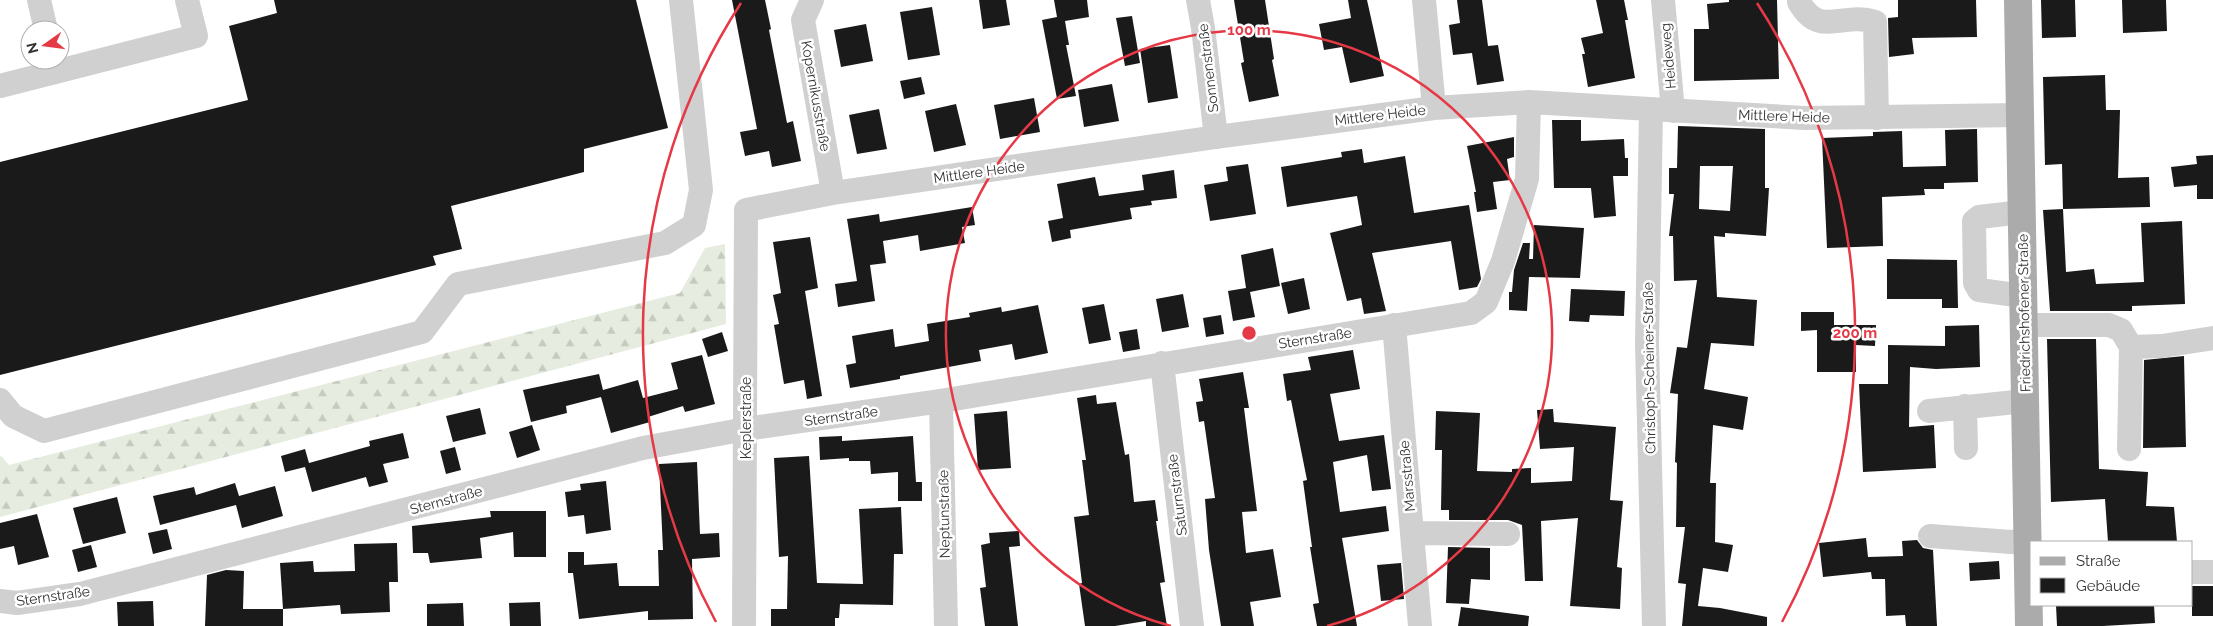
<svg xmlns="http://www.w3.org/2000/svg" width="2213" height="626" viewBox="0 0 2213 626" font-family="Raleway,sans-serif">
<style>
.forest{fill:url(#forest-firs)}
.building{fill:#1a1a1a;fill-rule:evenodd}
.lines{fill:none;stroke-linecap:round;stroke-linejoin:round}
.minor{stroke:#d0d0d0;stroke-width:24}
.major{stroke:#ababab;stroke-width:28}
.ring{fill:none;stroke:#e63946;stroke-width:2.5}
.labels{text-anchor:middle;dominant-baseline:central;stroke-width:5;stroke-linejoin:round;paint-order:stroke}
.street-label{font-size:14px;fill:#333;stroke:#fff}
.centre{fill:#e63946;stroke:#fff;stroke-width:2.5}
.ring-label{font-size:15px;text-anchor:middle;font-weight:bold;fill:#e63946;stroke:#fff;stroke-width:5;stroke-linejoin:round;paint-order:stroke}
</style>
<defs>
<pattern id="forest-firs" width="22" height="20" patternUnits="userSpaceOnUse" patternTransform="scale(1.25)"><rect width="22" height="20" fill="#e6ecdf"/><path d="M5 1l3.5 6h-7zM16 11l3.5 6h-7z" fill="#c6cbc0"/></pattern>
</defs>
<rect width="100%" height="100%" fill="#fff"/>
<path class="forest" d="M725 244 726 324 0 517V455L9 465 680 293 705 248Z"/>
<path class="building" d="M274 0H636L668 128 584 149V172L451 206 462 249 433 256 436 265 0 375V162L248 100 229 26 277 13Z
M732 0H765L771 29 769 30 787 123 793 121 801 161 772 167 769 151 745 156 740 132 757 129Z
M979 0H1006L1010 25 983 29Z
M1054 0H1087L1089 17 1065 21 1069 45H1066L1076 96 1057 99 1042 20 1057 17Z
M1234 0H1265L1274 59 1272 60 1279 96 1249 102 1241 63 1244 62Z
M1348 0H1367L1384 76 1350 83 1342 47 1324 50 1319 24 1351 18Z
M1457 0H1482L1488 46 1498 45 1504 81 1477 85 1472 53 1453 55 1449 25 1460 23Z
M1596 0H1624L1628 20H1625L1635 78 1588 87 1582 54H1585L1581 38 1603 33Z
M1729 0H1777L1779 79 1694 81V29H1709L1707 4 1729 2Z
M1898 0H1976L1977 37 1912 38 1914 54 1889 57 1888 18 1898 17Z
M2041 0H2075L2076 37 2042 38Z
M2122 0H2166L2167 31 2123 33Z
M932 7 940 55 908 60 900 12Z
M1132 16 1140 63 1125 66 1116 18Z
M866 24 873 61 841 67 834 30Z
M1170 45 1178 98 1148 103 1140 49Z
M2105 75 2106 110H2120L2118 178 2149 177 2150 207 2063 209 2062 164 2045 165 2043 77Z
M921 77 925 94 904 99 900 81Z
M1112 84 1119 121 1084 127 1078 90Z
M1034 98 1040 132 1000 139 994 105Z
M956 104 966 145 934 152 925 111Z
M879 109 887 149 857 154 849 115Z
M1552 120H1581V141L1624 139 1625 158H1628V176H1613L1616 216 1594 218 1591 188H1554Z
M1678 126 1765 129V188H1769L1766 236 1725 233V237L1714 236 1717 297 1757 300 1754 346 1711 343 1704 389 1748 397 1743 430 1713 425 1710 483H1716L1715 542 1733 545 1728 572 1703 568 1698 606 1720 608 1767 617V626H1682L1686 584 1678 583 1685 527H1676L1677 463 1675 462 1678 394 1670 393 1677 347 1687 348 1697 280 1674 281 1673 236H1669L1674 194H1669V168H1677ZM1700 166H1733L1730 211 1699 209Z
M1977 129 1978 182 1944 183V189H1924L1925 195 1882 197 1883 246 1827 248 1822 138 1873 136V132L1902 131 1903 167 1946 166 1945 130Z
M1514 137V157L1507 159 1510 180 1493 182 1497 209 1477 212 1474 192H1476L1467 146Z
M1362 149 1364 163 1405 156 1414 213 1469 205 1481 279 1477 287 1459 290 1451 241 1372 253 1386 311 1364 314 1361 298 1347 301 1330 233 1362 225 1357 196 1287 207 1281 167 1342 157 1341 152Z
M2213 155V199H2197V185L2174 187 2171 167 2197 164 2196 156Z
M1248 164 1256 214 1210 221 1204 185 1228 181 1226 167Z
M1174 170 1177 198 1151 201 1152 205 1130 208 1132 219 1070 230 1071 238 1052 242 1048 221 1063 218 1057 184 1095 177 1099 196 1144 190 1142 175Z
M972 207 975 225 962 227 965 243 920 251 918 235 883 241 886 263 870 265 875 301 838 307 835 284 857 281 847 219 879 214 880 222Z
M2063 209 2066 272 2094 269 2096 284 2144 282 2141 223 2182 221 2185 304 2132 306V311H2050L2043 210Z
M1534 225 1584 228 1580 278 1529 277 1527 311 1509 310V292H1512L1514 270 1523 243H1530L1529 259H1533Z
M810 237 818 288 805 291 822 396 807 399 804 380 784 384 774 325 779 324 773 295 781 293 773 242Z
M1273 248 1280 286 1250 292 1255 317 1233 321 1228 291 1246 288 1241 255Z
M1887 259 1957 260 1958 308H1942V299H1887Z
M1304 278 1310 309 1288 314 1281 283Z
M1571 289 1625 291 1624 316 1590 315 1589 322 1569 321Z
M1183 294 1189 327 1162 332 1156 299Z
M1104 304 1111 340 1089 344 1082 308Z
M1038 305 1048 353 1015 360 1012 344 979 350 981 361 900 376V379L850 388 846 365 856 363 852 336 893 329 895 347 929 341 927 324 970 317 969 313 1001 307 1002 312Z
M1801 312H1834V325H1876L1875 346 1856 345V372H1817V330L1801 331Z
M1221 315 1224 334 1206 337 1203 318Z
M1979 325 1980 367 1936 369 1910 367 1909 427 1934 425 1936 468 1863 472 1859 384H1888V345L1945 346V326Z
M1137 329 1140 349 1123 352 1119 332Z
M722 332 728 351 708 357 702 339Z
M2047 339H2096L2099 469 2148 472 2146 506 2174 507 2177 542H2108L2105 499 2051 502Z
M1353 350 1360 389 1330 394 1339 441 1384 435 1391 489 1372 491 1367 455 1333 462 1340 512 1386 506 1389 531 1342 538 1357 626H1317L1313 604 1319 603 1310 547H1312L1303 481 1307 480 1291 400 1287 401 1283 374 1311 370 1308 357Z
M702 355 715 404 685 412 683 406 648 417 650 422 611 433 601 397 566 406 567 413 531 422 523 390 599 374 603 390 638 380 643 398 678 389 671 363Z
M2184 356 2186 447 2143 448 2144 360Z
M1243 372 1249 408H1244L1257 511 1242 512 1246 553 1273 549 1281 597 1250 602 1254 626H1221L1209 550 1205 499 1215 498 1204 421 1199 422 1196 402 1203 401 1199 379Z
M1096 395 1097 404 1116 402 1125 455 1129 454 1134 502 1155 500 1158 521H1156L1165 582 1160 583 1167 626H1146V621L1115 626H1085L1079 584 1082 583 1074 517 1089 515 1082 460H1086L1077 398Z
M480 408 486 434 453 442 446 416Z
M1553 409 1554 422 1616 427 1610 500 1623 501 1617 567 1622 568 1620 609 1570 606 1578 518 1541 521 1543 581H1525L1522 525 1508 520H1449V510H1441L1442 450H1435L1436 411 1480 413 1477 471 1512 472V469L1531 468V483L1572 481 1574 447 1540 449 1537 410Z
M1007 411 1011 468 978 470 974 414Z
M532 425 540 450 517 458 509 432Z
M403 433 409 458 383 464 388 482 369 487 366 477 312 492 305 467 285 472 281 456 305 449 309 463 370 446 369 441Z
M842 436V441L913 436 916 482H922V501H898V472L871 474 870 461H849V458L820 460 819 437Z
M455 447 461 470 446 474 440 451Z
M809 456 817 583 863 584 859 509 901 507 903 554H894L893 605 840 604 839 618H835V626H771V609H787L788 556 779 557 774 458Z
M697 462 700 534 719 533 720 557 692 559 693 619 648 620V611L579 619 573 573H568V552H584V565L617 563 619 586H659L658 550H663L659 464Z
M606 481 611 530 586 534 584 515 568 517 565 492 581 490 580 484Z
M235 483 239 496 275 486 283 516 242 528 236 505 160 525 153 496 194 487 196 495Z
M117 497 126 533 83 544 73 508Z
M490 511H546V557H514L513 532 480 538 482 558 430 563 428 553H413L412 526 491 517Z
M37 514 49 557 18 565 14 546 0 549V523Z
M167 529 172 549 153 554 148 533Z
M1019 531 1020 546 1009 547 1018 626H985L980 588 986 587 981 545 990 543 989 533Z
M1866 538 1868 557 1903 556 1902 541 1917 540 1923 548 1933 550 1937 626H1906L1905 615 1886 616 1885 579H1872L1871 572 1823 577 1819 543Z
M397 543 398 582H389L390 612 341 614 340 605 283 609 280 563 313 561 314 572 355 571 354 544Z
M91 545 97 567 78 572 72 550Z
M1448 547 1490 548V580L1471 579 1469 604 1446 603Z
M1999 561 2000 579 1970 581 1969 563Z
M1401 563 1404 599 1381 601 1377 565Z
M226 570 244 571 243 609H283V626H205L207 575Z
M2192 586H2213V616H2192Z
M153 601 154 626H118L117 602Z
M540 602 541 626H510L509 603Z
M463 603 464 626H427V604Z
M2056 605H2154L2155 623 2103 626H2057Z
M1461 607 1529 616 1528 626H1458Z"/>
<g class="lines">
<path class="minor" d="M39 0 46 30
M812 0 803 20 833 193
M1198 0 1203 28 1216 137
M1424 0 1434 108
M1663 0 1673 111
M1799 2C1820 39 1842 11 1875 22L1877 118
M0 86 196 36 187 0
M1651 110 1647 343 1654 626
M2022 212 1979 217 1974 221 1975 283 1979 290 2023 296
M1394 325 1420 626
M2024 325H2109L2121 330 2131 347 2162 346 2213 338
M1162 363 1192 626
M0 400 13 416 44 431 422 332 458 284 665 243 694 225 701 190 681 0
M941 401 946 626
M1965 406 1966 448
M1929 411 2025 401
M2129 449 2131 347
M1412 533 1508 534
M1930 536 2011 542 2028 540
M2192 572H2213
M0 601 17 603 80 594 643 448 746 429 941 401 1471 313 1486 302 1503 261 1527 179 1529 102
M744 626 746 210 833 193 1216 137 1434 108 1529 102 1805 118 2020 115"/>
<path class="major" d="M2018 0 2029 626"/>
</g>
<g class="ring">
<path d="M1171 626A303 303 0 1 1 1327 626"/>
<path d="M716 622A606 606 0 0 1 741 3M1757 3A606 606 0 0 1 1782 622"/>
</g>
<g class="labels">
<g class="street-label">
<text transform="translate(1668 56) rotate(-95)">Heideweg</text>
<text transform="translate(1208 68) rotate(-97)">Sonnenstraße</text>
<text transform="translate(816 96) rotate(80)">Kopernikusstraße</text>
<text transform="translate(1380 115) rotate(-7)">Mittlere Heide</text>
<text transform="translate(1784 116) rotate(2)">Mittlere Heide</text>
<text transform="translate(979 172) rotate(-8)">Mittlere Heide</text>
<text transform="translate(2024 313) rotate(-91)">Friedrichshofener Straße</text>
<text transform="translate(1315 338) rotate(-9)">Sternstraße</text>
<text transform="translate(1649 368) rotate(-91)">Christoph-Scheiner-Straße</text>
<text transform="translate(841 416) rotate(-8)">Sternstraße</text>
<text transform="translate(746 418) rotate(-90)">Keplerstraße</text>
<text transform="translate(1407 476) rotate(-95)">Marsstraße</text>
<text transform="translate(1177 495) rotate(-97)">Saturnstraße</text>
<text transform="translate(446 500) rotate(-15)">Sternstraße</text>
<text transform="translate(944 514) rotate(-91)">Neptunstraße</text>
<text transform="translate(53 596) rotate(-8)">Sternstraße</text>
</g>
</g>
<circle cx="1249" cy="333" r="8" class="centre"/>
<g class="ring-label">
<text x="1249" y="35">100 m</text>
<text x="1855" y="338">200 m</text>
</g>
<rect x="2030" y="541" width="162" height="65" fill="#ffffff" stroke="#adadad"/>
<rect x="2040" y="557" width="25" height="8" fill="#ababab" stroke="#adadad"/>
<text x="2076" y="566" font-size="15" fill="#333333">Straße</text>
<rect x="2040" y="578" width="25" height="15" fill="#1a1a1a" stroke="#adadad"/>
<text x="2076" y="591" font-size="15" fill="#333333">Gebäude</text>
<g transform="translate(45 45) rotate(256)"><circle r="24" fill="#ffffff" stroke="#adadad"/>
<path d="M0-4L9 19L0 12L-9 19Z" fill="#e63946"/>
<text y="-8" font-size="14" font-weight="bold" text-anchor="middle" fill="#333333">N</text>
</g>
</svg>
